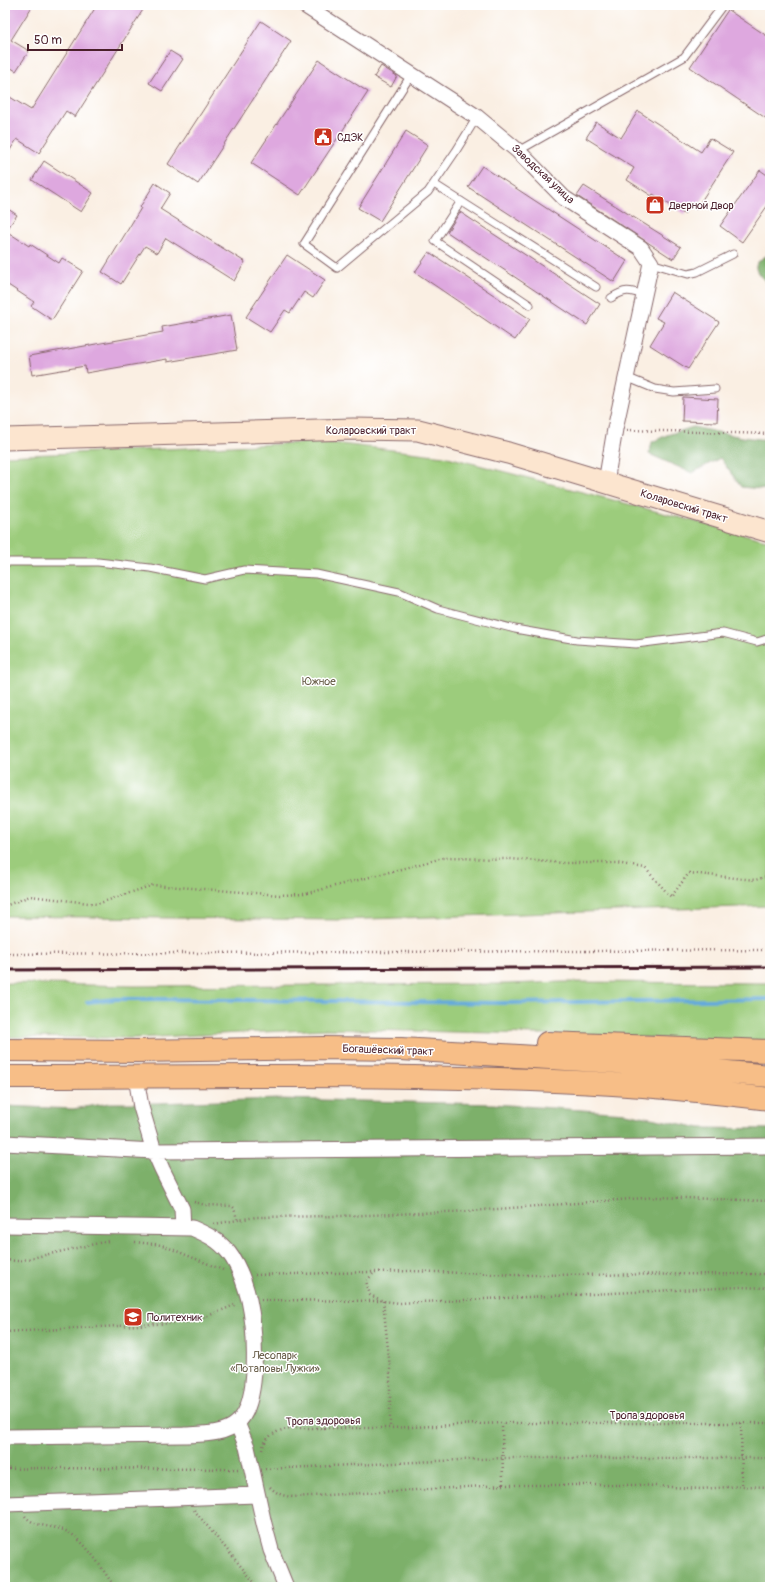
<svg xmlns="http://www.w3.org/2000/svg" width="775" height="1592" viewBox="0 0 775 1592" font-family="Pangolin,sans-serif">
<style>
.green{fill:#9ccc7b;stroke:#737653}
.forest{fill:#7db06b;stroke:#64684b}
.lines{fill:none;stroke-linecap:round;stroke-linejoin:round}
.stream{stroke:#65aadb;stroke-width:4}
.building{fill:#dea8df}
.lane-casing{stroke:#88686b;stroke-width:9}
.street-casing{stroke:#88686b;stroke-width:17}
.secondary-casing{stroke:#88686b;stroke-width:23}
.primary-casing{stroke:#88686b;stroke-width:24}
.path{stroke:#88686b;stroke-width:2.5;stroke-dasharray:1 3;stroke-linecap:butt}
.lane{stroke:#fff;stroke-width:7}
.street{stroke:#fff;stroke-width:15}
.secondary{stroke:#fce5cf;stroke-width:21}
.primary{stroke:#f7be87;stroke-width:22}
.rail{stroke:#4a1f2b;stroke-width:3}
.labels{text-anchor:middle;dominant-baseline:central;stroke-width:3;stroke-linejoin:round;paint-order:stroke}
.poi-label{font-size:11px;fill:#4a1f2b;stroke:#fff;text-anchor:start}
.street-label{font-size:11px;fill:#4a1f2b;stroke:#fff}
.park-label{font-size:11px;fill:#675c47;stroke:#fff}
</style>
<rect width="100%" height="100%" fill="#fff"/>
<filter id="ink" filterUnits="userSpaceOnUse"><feTurbulence type="fractalNoise" baseFrequency=".025" numOctaves="2"/><feDisplacementMap in="SourceGraphic" scale="8" xChannelSelector="R" yChannelSelector="G"/><feConvolveMatrix kernelMatrix="1 2 1 2 8 2 1 2 1" color-interpolation-filters="sRGB"/></filter>
<filter id="wash" filterUnits="userSpaceOnUse"><feTurbulence type="fractalNoise" baseFrequency=".012" numOctaves="4" result="noise"/><feDisplacementMap in="SourceGraphic" scale="16" xChannelSelector="R" yChannelSelector="G"/><feGaussianBlur stdDeviation="0.9" result="paint"/><feColorMatrix in="noise" values="0 0 0 0 0 0 0 0 0 0 0 0 0 0 0 0 0 1.4 0 .05"/><feComposite in="paint" operator="in"/></filter>
<g filter="url(#wash)">
<rect width="100%" height="100%" fill="#faefe3"/>
<path class="green" d="M323 442 444 456 770 541V906L337 920 5 916V456Z
M562 982 770 983V1044L618 1036 327 1029 135 1038 5 1037V983L132 986 507 984Z"/>
<path class="forest" d="M770 254V286C756 272 747 265 770 254Z
M693 427 742 437 770 440V490L741 487 720 458 692 473 649 454 652 442 667 435Z
M279 1099 493 1104 626 1113 701 1128 770 1129V1587H5V1106L73 1109 110 1103H156Z"/>
<g class="lines">
<path class="stream" d="M87 1002 115 999H150L508 1003 770 999"/>
</g>
<g id="blocks">
<path class="building" d="M5 5H33L11 40 29 51 16 71 5 64Z
M97 5H146L75 117 66 111 39 153 17 139 5 158V94L31 110Z
M728 10 770 38V121L690 67Z
M261 21 291 41 198 184 168 164Z
M170 51 183 59 162 91 149 83Z
M319 60 368 92 300 195 251 163Z
M381 66 397 76 391 87 374 77Z
M638 111 701 152 710 138 733 152 696 209 690 205 684 214 653 194 652 196 627 180 634 168 586 138 596 122 621 138Z
M406 131 428 145 380 221 358 208Z
M44 161 93 193 81 212 32 180Z
M482 166 627 261 614 282 468 187Z
M760 170 770 177V202L742 242 720 226Z
M155 183 170 193 160 209 245 262 234 281 166 238 157 253 145 246 121 284 102 272 141 208 140 207Z
M584 186 681 247 673 259 577 196Z
M5 207 17 215 6 231 29 246 30 244 59 263 62 258 83 271 52 320 31 306 34 302 5 283Z
M460 212 600 304 587 325 447 232Z
M429 252 530 319 515 340 415 272Z
M287 255 325 280 313 298 304 292 290 313 285 310 270 332 246 317Z
M672 292 719 322 688 369 650 345 664 322 656 318Z
M231 315 237 350 167 362V359L86 373 85 366 32 375 29 356 163 332 162 327Z
M683 397 718 399 717 422 682 421Z"/>
</g>
</g>
<g filter="url(#ink)">
<use href="#blocks" fill-opacity="0" stroke="#88686b" stroke-width="1"/>
<g class="lines">
<defs>
<path id="lane" d="M411 75 304 244 337 268 428 192 456 151 477 117
M518 151 684 57 723 5
M434 184 596 287
M461 201 435 241 530 305
M651 263 688 274 697 272 733 254
M611 298C625 289 629 290 644 295
M626 377 655 389 674 392 715 389
M5 562H98L150 568 205 579 244 570 316 574 399 592 438 609 515 629 577 640 636 644 723 633 757 642 770 638"/>
<path id="street" d="M304 5 477 117 518 151 564 198 641 248 651 263 615 429 606 482
M136 1077 141 1107 154 1151 162 1169 182 1209 183 1228
M5 1143 154 1151 770 1146
M5 1225 192 1228C206 1234 219 1240 229 1253 239 1266 245 1284 249 1300 255 1328 261 1403 237 1423 224 1435 201 1434 184 1435L5 1437
M237 1423 247 1447 264 1524 271 1550 286 1587
M5 1504 257 1495"/>
<path id="secondary" d="M5 439 353 429 418 430 508 453 770 532"/>
<path id="primary" d="M547 1043 770 1051
M5 1050 137 1051 324 1048 401 1049 617 1062 770 1076
M5 1077C208 1077 411 1072 613 1084 665 1087 718 1093 770 1099"/>
</defs>
<use href="#lane" class="lane-casing"/>
<use href="#street" class="street-casing"/>
<use href="#secondary" class="secondary-casing"/>
<use href="#primary" class="primary-casing"/>
<path class="path" d="M627 430 770 434
M5 906 30 896 97 904 153 885 280 895 304 894 443 858 510 859 564 863H616L645 868 671 897 689 873 755 880 770 876
M5 954 770 950
M194 1202 205 1205 232 1206 234 1208 237 1219
M214 1224 256 1217 342 1216 471 1211 657 1197 770 1201
M135 1242 162 1245 223 1270
M5 1260 18 1261 108 1241
M373 1274 366 1281 370 1295 383 1301 400 1303 740 1287 770 1288
M255 1275 410 1271 517 1275 770 1274
M261 1300 380 1301
M383 1301 390 1368V1428
M5 1332 193 1322 237 1304
M502 1423 503 1485
M741 1423 742 1486
M262 1450C265 1436 277 1430 291 1428H390L502 1423H770
M5 1469 41 1468 240 1469
M265 1469 503 1458H770
M270 1487C277 1494 283 1496 293 1497L503 1485H641L701 1489 742 1486 770 1487
M194 1510 258 1587
M25 1516C35 1528 53 1525 66 1531 86 1540 102 1570 115 1587"/>
<use href="#lane" class="lane"/>
<use href="#street" class="street"/>
<use href="#secondary" class="secondary"/>
<use href="#primary" class="primary"/>
<path class="rail" d="M5 970 770 967"/>
</g>
</g>
<defs>
<symbol id="civic-square" viewBox="-11 -11 22 22"><rect x="-9" y="-9" width="18" height="18" rx="4" fill="#c8321e" stroke="#fff"/><path d="M-.6-6.5H3V-4.5H.6V-3L4-1V1h2V6H-6V1h2V-1L-.6-3ZM-1.2 2.5V6h2.4V2.5Z" fill="#fff"/></symbol>
<symbol id="shop-square" viewBox="-11 -11 22 22"><rect x="-9" y="-9" width="18" height="18" rx="4" fill="#c8321e" stroke="#fff"/><path d="M-5-2.5h2.3a2.7 3.5 0 0 1 5.4 0H5L5.5 6h-11ZM-1.5-2.5h3a1.5 2.3 0 0 0-3 0Z" fill="#fff"/></symbol>
<symbol id="university-square" viewBox="-11 -11 22 22"><rect x="-9" y="-9" width="18" height="18" rx="4" fill="#c8321e" stroke="#fff"/><path d="M0-5L7-2L0 1L-7-2ZM-4 1L0 2.5L4 1V4Q0 6-4 4Z" fill="#fff"/></symbol>
</defs>
<g fill-rule="evenodd">
<use href="#civic-square" x="312" y="126" width="22" height="22"/>
<use href="#shop-square" x="644" y="194" width="22" height="22"/>
<use href="#university-square" x="122" y="1306" width="22" height="22"/>
</g>
<g class="labels">
<g class="poi-label">
<text x="337" y="137">СДЭК</text>
<text x="669" y="205">Дверной Двор</text>
<text x="147" y="1317">Политехник</text>
</g>
<g class="street-label">
<text transform="translate(543 174) rotate(43)">Заводская улица</text>
<text x="371" y="430">Коларовский тракт</text>
<text transform="translate(684 506) rotate(17)">Коларовский тракт</text>
<text transform="translate(388 1050) rotate(2)">Богашёвский тракт</text>
<text x="647" y="1415">Тропа здоровья</text>
<text transform="translate(323 1421) rotate(-1)">Тропа здоровья</text>
</g>
<g class="park-label">
<text x="319" y="681">Южное</text>
<text x="275" y="1355">Лесопарк<tspan x="275" dy="13">«Потаповы Лужки»</tspan></text>
</g>
</g>
<rect width="775" height="1592" fill="none" stroke="#fff" stroke-width="20"/>
<path d="M28 44v6h94v-6" fill="none" stroke="#4a1f2b" stroke-width="2"/>
<text x="34" y="44" font-size="12" fill="#4a1f2b" stroke="#ffffff" stroke-width="3" paint-order="stroke">50 m</text>
</svg>
